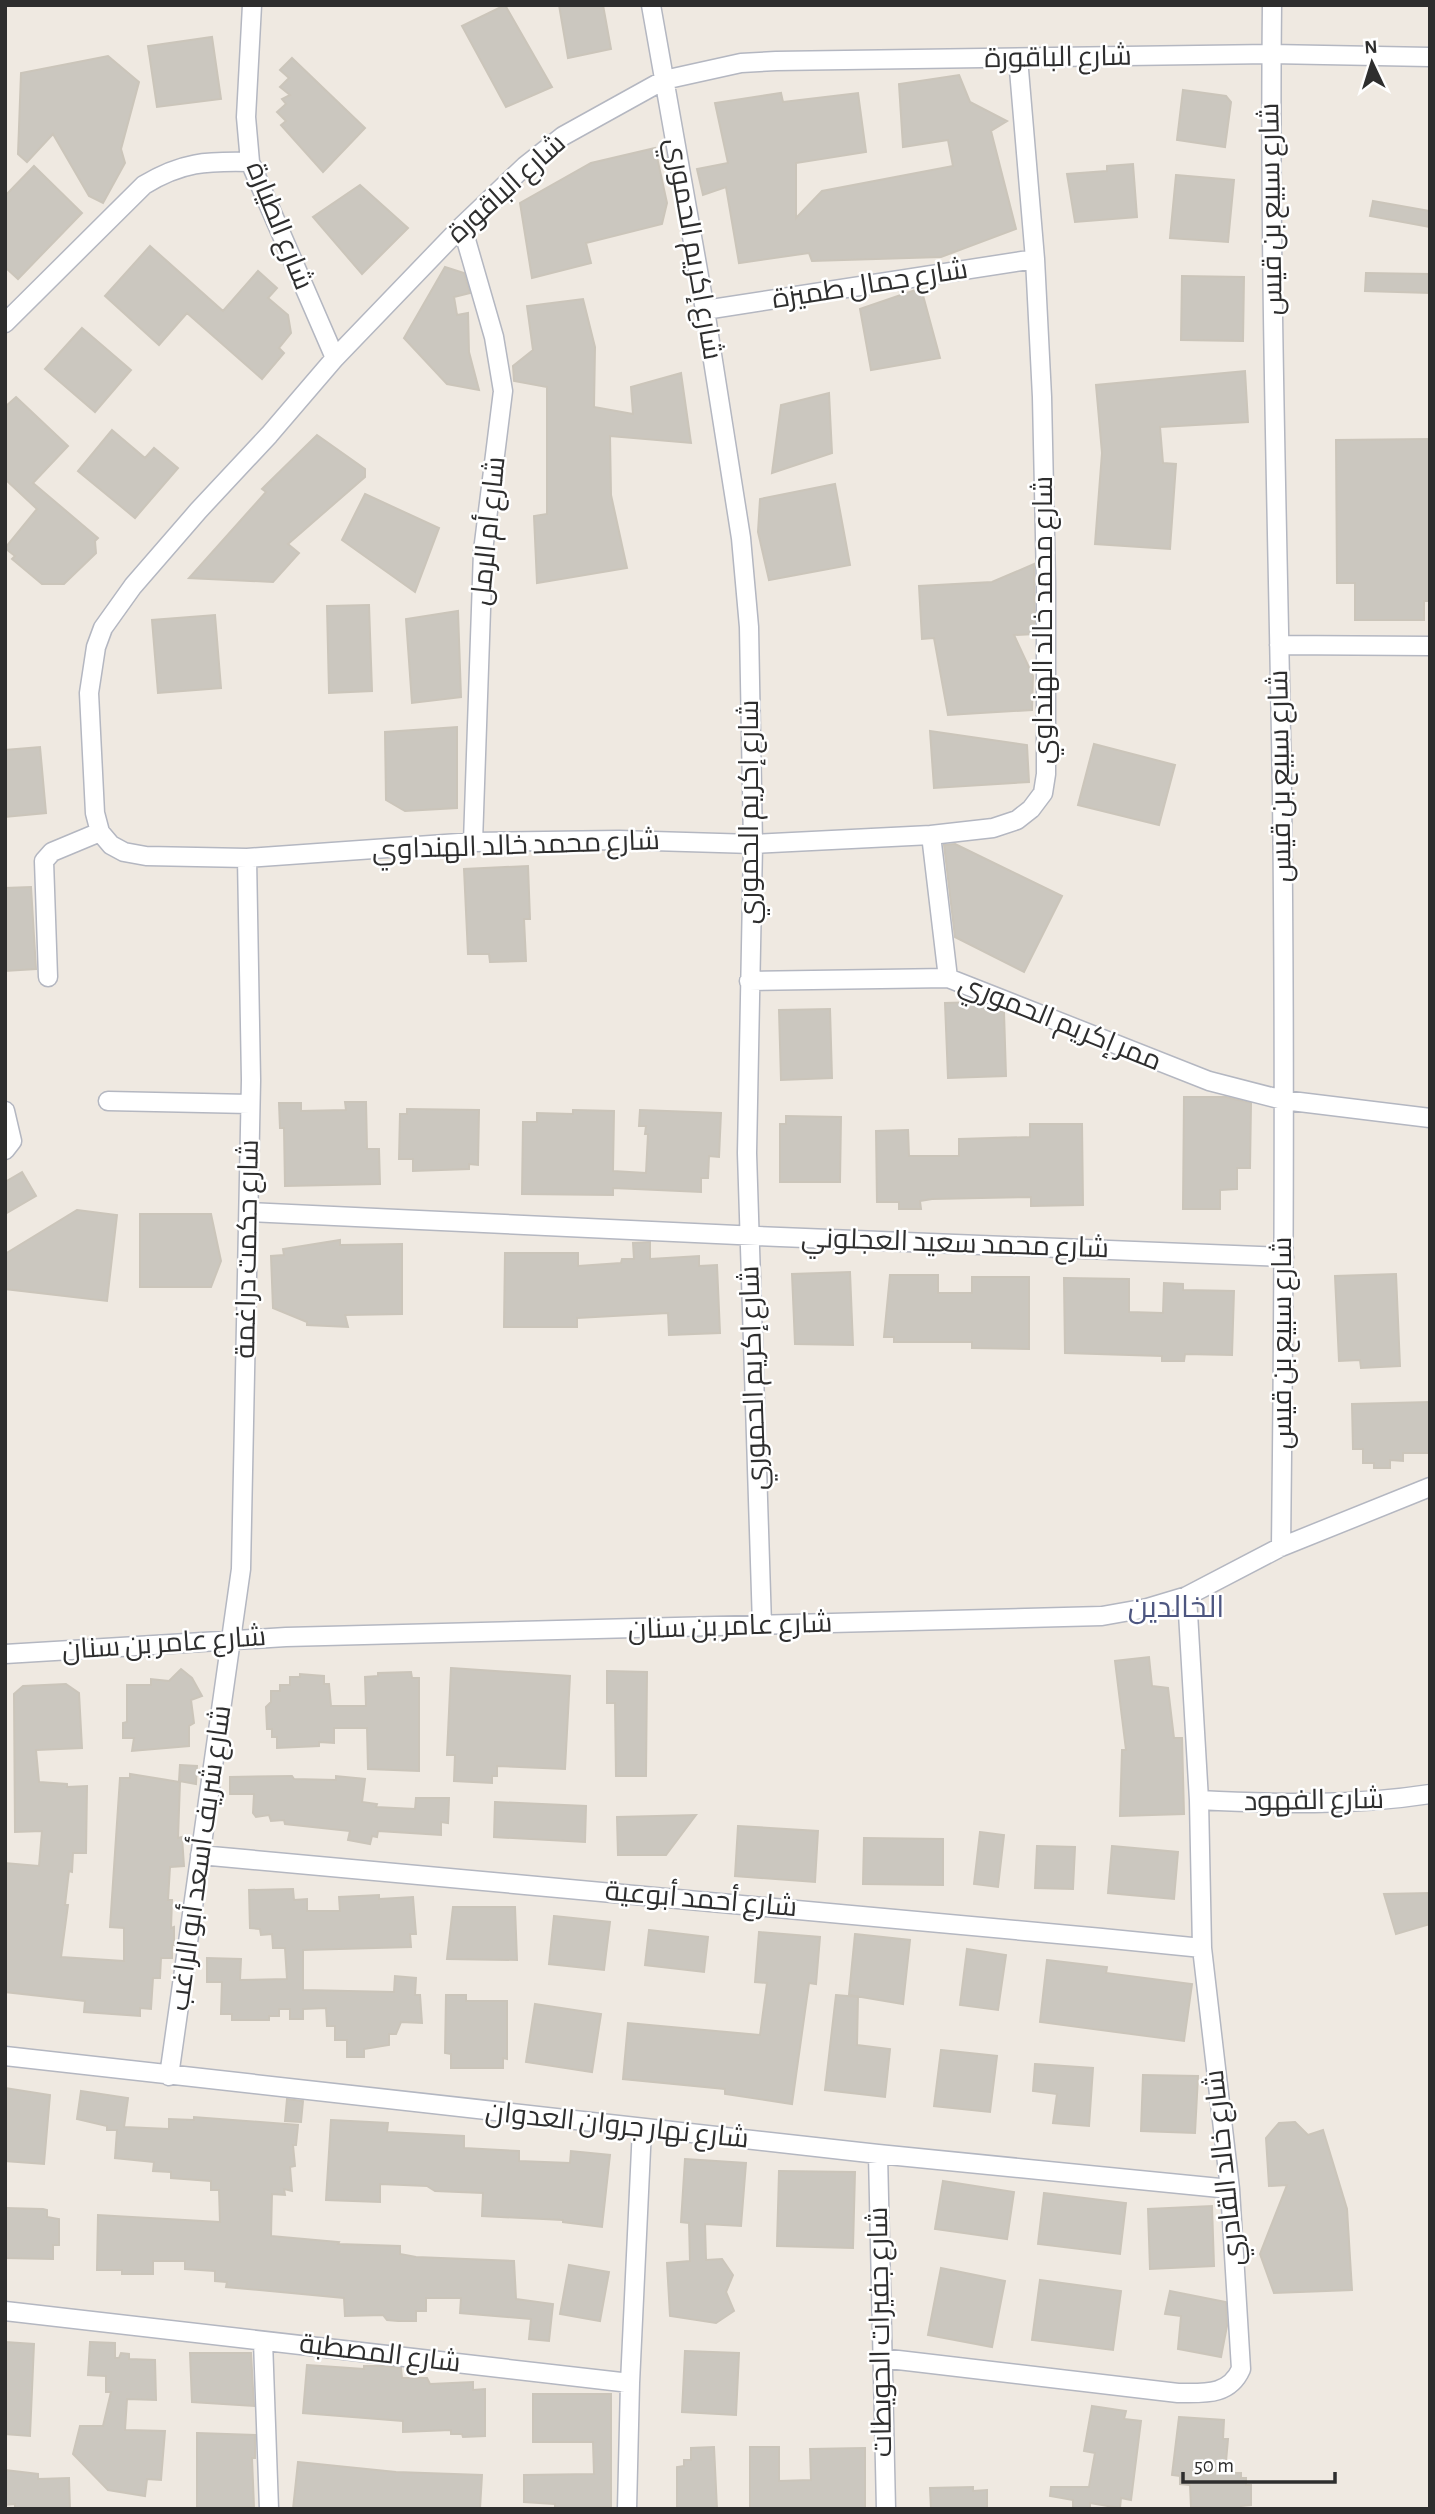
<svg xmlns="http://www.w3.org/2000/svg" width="1435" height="2514" viewBox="0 0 1435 2514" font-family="'Alegreya Sans',Cairo,sans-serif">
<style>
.building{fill:#cbc7bf;stroke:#cbc5ba;stroke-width:2}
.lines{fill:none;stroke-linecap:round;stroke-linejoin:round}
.minor-casing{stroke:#b4b7c1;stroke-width:21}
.minor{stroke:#fff;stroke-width:18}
.labels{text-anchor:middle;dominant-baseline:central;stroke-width:5;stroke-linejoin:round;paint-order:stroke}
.street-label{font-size:28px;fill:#2e2e2e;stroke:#fff}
.neighbourhood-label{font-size:30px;fill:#4d5680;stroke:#fff}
</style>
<rect width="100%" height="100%" fill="#efe9e1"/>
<path class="building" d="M505 5 552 87 506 107 462 26Z
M559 5H603L611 49 568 58Z
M212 37 221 99 157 107 148 46Z
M108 56 139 82 121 149 125 163 103 203 89 196 53 134 27 162 18 154 21 73Z
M292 58 365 128 323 172 281 125 286 121 277 112 286 104 282 99 290 95 280 87 289 78 280 70Z
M959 75 970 102 1007 121 991 131 1016 229 941 257 812 261 809 253 739 263 726 187 703 195 697 169 728 163 715 103 781 93 783 102 858 93 866 152 796 163V218L822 191 953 166 948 140 903 147 899 84Z
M1183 90 1226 96 1231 102 1225 147 1177 140Z
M655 148 667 203 662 224 586 243 591 263 532 278 520 203 591 163Z
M1133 164 1137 217 1075 222 1067 174 1107 171V166Z
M34 166 82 213 18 279 5 267V196Z
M1176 175 1234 180 1228 242 1170 238Z
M360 185 408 228 362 274 313 217Z
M1373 201 1430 211V227L1370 216Z
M150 246 223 311 258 271 277 288 268 298 288 315 291 333 279 348 284 353 262 379 187 313 159 345 105 296Z
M445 267 464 273 470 293 454 297 457 315 468 313 469 352 479 390 447 384 404 338Z
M1366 273 1430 274V293L1365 291Z
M1182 276 1244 277 1243 341 1181 340Z
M921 288 940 358 871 370 860 309Z
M583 299 595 347 594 407 633 414 631 387 681 373 691 443 610 436 611 495 627 568 537 583 534 516 547 514V387L514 381 513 366 533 350 527 306Z
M82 328 131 370 95 412 45 369Z
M1245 371 1248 422 1160 427 1163 463 1176 464 1170 549 1095 544 1102 453 1096 385Z
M829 393 832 453 772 473 781 405Z
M16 397 68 446 33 483 98 538 95 541 96 553 64 584H42L12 559 15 556 5 548 37 509 5 479V407Z
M112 430 145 458 154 448 178 468 135 518 78 471Z
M317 435 365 469V477L288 544 299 553 273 582 189 578 266 492 262 489Z
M1430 439V601H1424V620H1355V583H1337L1336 440Z
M835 484 850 565 769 580 758 532 760 499Z
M365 494 439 528 415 592 342 540Z
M1034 564 1035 634 1014 635 1033 676 1032 710 948 715 934 638 922 639 919 586 992 582Z
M369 605 372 691 329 693 327 606Z
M458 611 461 697 412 703 406 619Z
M215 615 221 688 158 693 152 620Z
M457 727V808L405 811 386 800 385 732Z
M930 731 1027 745 1029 782 934 788Z
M1094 744 1175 765 1159 825 1078 805Z
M40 747 46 813 5 817V750Z
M955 844 1062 896 1024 972 955 937 944 845Z
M528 866 530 919H524L526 961 490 962 489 954H468L464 869Z
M31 887 36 969 5 971V888Z
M979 1002 1004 1012 1006 1076 948 1078 945 1003Z
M830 1009 832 1078 781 1080 779 1010Z
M1184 1097H1226L1251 1103 1250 1168H1237V1189L1220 1190V1209H1183Z
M345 1102H366L367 1149H379L380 1184 285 1186 284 1128H280L279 1103H301V1111L346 1110Z
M407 1109 479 1110 478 1165 469 1164V1169L413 1171V1159H399L400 1114H407Z
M573 1110 614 1111 613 1171 646 1173 648 1134H645L646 1126H639L640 1110 721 1113 719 1157 709 1156 708 1178H701V1192L613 1188V1195L522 1194 523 1122H537V1113L573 1114Z
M786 1116 841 1117 840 1182H780V1124H786Z
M1030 1124H1082L1083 1205 1031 1206V1197L932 1199 920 1201 921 1209H899V1202H877L876 1131 908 1130 909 1156H959V1139L1030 1137Z
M22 1172 36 1196 5 1214V1182Z
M77 1210 117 1215 107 1301 5 1289V1254Z
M140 1214H211L221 1261 211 1287H140Z
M340 1240V1245L402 1244V1314L345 1315 348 1327 307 1325V1322L273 1308 271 1256 284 1255 283 1249Z
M650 1242V1259L699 1256V1266L717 1265 720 1333 669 1335 668 1313 577 1318V1327H504L505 1253H578V1266L621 1263 622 1259H634L633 1243Z
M850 1272 853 1345 795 1344 792 1274Z
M1396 1274 1400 1366 1361 1368 1360 1360 1339 1361 1335 1276Z
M890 1275H938V1293H972V1277H1029V1349L972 1348V1342H894V1337H884Z
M1064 1278 1129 1279V1312L1163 1313 1164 1283 1183 1284V1290L1234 1291 1232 1355 1185 1354 1184 1361H1162V1356L1065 1353Z
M1430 1402 1429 1453H1403V1461L1390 1460V1468H1374V1463H1363V1449H1353L1352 1404Z
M1149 1657 1152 1686 1168 1688 1174 1738H1182L1184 1814 1120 1816 1122 1750H1126L1115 1661Z
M451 1668 570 1676 565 1769 497 1766V1776H492V1783L454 1781 455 1755H447Z
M181 1669 192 1678 202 1696 191 1700 194 1723 189 1726V1746L132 1751 134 1738H123V1723L127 1722V1685H151V1679L169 1681Z
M607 1671 647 1672 646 1776H616L615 1703H607Z
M411 1672 412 1678H419V1771L368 1769 367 1728H334V1743L319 1742V1746L277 1748V1737H272V1729H267L266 1707 271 1702V1691H280V1685H290V1677H300V1674L324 1676V1684H329L331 1706H366L365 1677 378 1676V1673Z
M66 1684 79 1693 82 1748 36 1750 39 1782 67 1784V1787L87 1786 86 1853H73L72 1872 69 1871 65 1905H68L61 1957 124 1961V1928L110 1927 120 1778H130V1774L180 1782 178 1838 182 1837 184 1866 170 1867 168 1900H172L171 1928 174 1927V1945H172V1958H161L160 1978H153L151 2009 140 2008V2016L84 2012 85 2001 5 1992V1863L39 1866 42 1831 15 1832 14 1694 23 1686Z
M180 1765 197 1766 196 1784 179 1781Z
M292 1776 294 1779 336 1780V1776L365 1779 362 1802 377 1804 376 1807 415 1809 416 1798H449L448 1823 441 1822V1835L378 1831 377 1837 372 1836 370 1844 348 1840 350 1831 285 1824 284 1820 271 1821 269 1815 256 1817 253 1813 254 1794H230V1777Z
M495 1802 586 1806 585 1842 494 1837Z
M696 1815 666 1855H618L617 1817Z
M738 1826 818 1831 815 1882 735 1876Z
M980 1832 1004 1835 998 1887 974 1884Z
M864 1838 943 1839V1885L863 1884Z
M1037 1846 1075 1847 1073 1889 1035 1888Z
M1112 1846 1178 1852 1174 1899 1108 1893Z
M293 1889 294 1900 307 1899V1911H340L339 1897 379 1895V1899L413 1897 416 1934H410L411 1947 303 1950V1990L394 1992 395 1976 416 1978 415 1995H420L422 2023 401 2022 396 2034H389V2045L364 2049V2057H347V2040H335V2026H327L326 2008 303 2009V2019H290V2009H279V2016H269V2020H232V2014H221L222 1982H207V1958L241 1959 240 1980 287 1979 285 1948H273L272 1934 261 1935 260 1929 250 1928 249 1890Z
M1430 1893V1924L1396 1934 1384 1894Z
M453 1907H515L517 1960 447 1959Z
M554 1916 610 1922 604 1970 549 1964Z
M649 1930 708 1937 704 1972 645 1965Z
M759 1932 820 1937 816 1984 809 1983 792 2104 725 2094V2089L623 2079 628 2023 760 2035 767 1983 755 1982Z
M855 1934 910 1940 903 2004 849 1995Z
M967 1949 1006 1955 998 2010 960 2005Z
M1047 1960 1107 1967 1106 1973 1192 1984 1184 2041 1040 2022Z
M446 1995H466V2001H507V2059L503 2058V2068H451V2054L445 2053Z
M836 1995 858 1997 857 2045 890 2049 885 2097 825 2090Z
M535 2004 601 2014 592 2072 526 2062Z
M941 2050 997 2056 990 2112 934 2106Z
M1035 2064 1093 2068 1089 2126 1053 2123 1057 2094 1033 2091Z
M1143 2075 1198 2076 1195 2133 1141 2131Z
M5 2088 50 2095 44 2164 5 2161Z
M81 2091 128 2098 124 2127 169 2129V2119L194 2120V2117L298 2125 296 2145H293L295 2166 290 2167 292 2191 284 2189 285 2195 272 2194 271 2236 339 2242 338 2244 400 2246V2254L416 2257 514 2261 516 2299 553 2304 549 2341 529 2339 531 2319 460 2313 461 2298H426V2311H416V2321H398L387 2320 383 2315 345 2316 344 2298 226 2287 227 2282 215 2281V2271L185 2269V2261H153V2274H122V2270H97L98 2215 220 2222 219 2190H211V2181L171 2178V2172L153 2171 154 2162 115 2158 117 2130H107V2126L77 2119Z
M287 2099 303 2101 301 2122 285 2121Z
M331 2120 388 2123 387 2132 464 2136V2148L519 2151V2161L570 2163 571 2151 610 2155 602 2227 563 2222V2220L482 2216 483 2193 435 2191 427 2186 380 2184V2202L326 2200Z
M1295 2122 1308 2135 1323 2130 1347 2209 1352 2290 1274 2293 1260 2254 1287 2185 1269 2186 1266 2138 1279 2123Z
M685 2159 746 2163 741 2226 705 2224 706 2260 722 2259 733 2275 726 2292 734 2311 716 2323 670 2316 667 2263 690 2261 689 2223 681 2222Z
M779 2171 855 2172 853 2248 777 2246Z
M943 2181 1014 2192 1007 2239 935 2229Z
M1044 2193 1126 2203 1120 2254 1038 2244Z
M1212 2206 1214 2266 1150 2269 1148 2209Z
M5 2208 43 2209 47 2210V2217L59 2219V2245H53V2259L5 2258Z
M569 2265 609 2272 600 2321 560 2314Z
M941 2268 1005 2281 992 2347 928 2335Z
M1040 2280 1121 2291 1113 2350 1032 2340Z
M1170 2291 1226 2302 1227 2326 1221 2357 1178 2349 1181 2316 1165 2314Z
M5 2342 34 2344 30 2436 5 2434Z
M90 2342 115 2343V2358H119L121 2353 129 2354V2359L155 2360 156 2400 127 2399 125 2430 165 2431 161 2480 147 2479 145 2496 108 2490 73 2454 80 2426H103L111 2392H106V2376L88 2375Z
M685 2351 739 2353 736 2415 682 2412Z
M190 2353H251L254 2406 192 2402Z
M307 2365 364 2369V2366H386L401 2368 402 2378H427L430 2384 473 2382V2390L485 2389V2436L463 2437 462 2434H451V2430L403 2432V2421L303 2413Z
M533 2394H611V2507L555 2509V2504L524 2502V2475L594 2474 593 2442H533Z
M1092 2406 1126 2411 1124 2419 1141 2421 1131 2500 1121 2498 1120 2508 1090 2503V2509H1073V2500L1050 2496 1051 2487H1089L1095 2453 1084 2451Z
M1179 2417 1224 2420 1223 2439H1228L1225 2473H1241V2478H1246V2485H1251V2505L1241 2506V2509L1191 2507 1190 2485 1180 2484V2476L1172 2475Z
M197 2433 255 2435V2458H252L254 2507 197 2509Z
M714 2447 717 2509H677V2467L684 2466V2460H691V2448Z
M750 2447H779V2481L811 2480 810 2449 865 2448V2509H750Z
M298 2462 396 2472 482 2475 480 2509H293Z
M5 2470 38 2474V2479L69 2478 70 2509H15V2504L5 2505Z
M973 2487V2491L987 2490V2509H931L930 2488Z"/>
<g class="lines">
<defs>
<path id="minor" d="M252 5 246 117 250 162 335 358
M651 5 705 310 741 538 749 627 753 844 747 1153 762 1625
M1272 5C1269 269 1278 532 1282 795 1285 1046 1284 1297 1281 1547
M1018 58 1035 259 1042 397 1046 582V774L1043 793 1031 809 1017 820 993 828 931 835 753 844 619 840 473 842 247 858 146 856 124 852 111 845 100 832 95 813 89 693 96 647 103 628 133 586 198 511 269 435 335 358 462 226 525 166 563 136 664 80 741 63 776 61 1271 54 1430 57
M462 226 494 337 503 391 483 551 473 842
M705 310 1035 259
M5 323 144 185C182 162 206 161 250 162
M1279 645 1430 646
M931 835 948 978
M48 977 44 861 52 852 100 832
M749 981 948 978 1209 1081 1283 1100 1430 1118
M108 1101 250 1104
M5 1111 12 1141 5 1150
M249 1212 780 1237 1284 1257
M5 1654 286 1637 1102 1616 1147 1608 1187 1596 1281 1547 1430 1487
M1199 1800C1276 1804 1353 1806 1430 1794
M200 1855C533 1889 868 1914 1202 1948
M5 2056 878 2154 1230 2189
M169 2076 241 1569 251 1080 247 858
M878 2154 886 2509
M5 2311 630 2383 627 2509
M263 2341 269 2509
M881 2358 1178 2393C1204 2393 1229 2396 1241 2369L1230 2189 1202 1948 1199 1800 1187 1596
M630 2383 642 2128"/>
</defs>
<use href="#minor" class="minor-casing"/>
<use href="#minor" class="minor"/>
</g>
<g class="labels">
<g class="street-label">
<text transform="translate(1058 58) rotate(-1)">شارع الباقورة</text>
<text transform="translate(507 189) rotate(-42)">شارع الباقورة</text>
<text transform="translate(1272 209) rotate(-91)">شارع سبيع بن قيس</text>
<text transform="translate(279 226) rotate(68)">شارع الطيارة</text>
<text transform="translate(693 249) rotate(80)">شارع إكريم الحموري</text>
<text transform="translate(870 285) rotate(-9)">شارع جمال طميزة</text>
<text transform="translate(489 531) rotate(-84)">شارع أم الرمل</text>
<text transform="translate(1044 620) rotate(-90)">شارع محمد خالد الهنداوي</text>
<text transform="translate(1281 776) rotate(-91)">شارع سبيع بن قيس</text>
<text transform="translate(750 812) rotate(-90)">شارع إكريم الحموري</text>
<text transform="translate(516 846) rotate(-2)">شارع محمد خالد الهنداوي</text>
<text transform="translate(1060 1023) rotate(22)">ممر إكريم الحموري</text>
<text transform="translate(955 1244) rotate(2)">شارع محمد سعيد العجلوني</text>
<text transform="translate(248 1249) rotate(-89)">شارع حكمت دراغمة</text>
<text transform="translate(1283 1343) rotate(-90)">شارع سبيع بن قيس</text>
<text transform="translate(754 1378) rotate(-92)">شارع إكريم الحموري</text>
<text transform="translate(730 1627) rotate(-2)">شارع عامر بن سنان</text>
<text transform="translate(164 1644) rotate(-4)">شارع عامر بن سنان</text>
<text transform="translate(1314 1801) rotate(-1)">شارع الفهود</text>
<text transform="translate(201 1858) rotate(-82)">شارع شريف أسعد أبو الراغب</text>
<text transform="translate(701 1900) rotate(5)">شارع أحمد أبوعية</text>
<text transform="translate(617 2126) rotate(6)">شارع نهار جروان العدوان</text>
<text transform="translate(1225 2168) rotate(-96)">شارع خالد القادري</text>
<text transform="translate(881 2332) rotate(-91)">شارع جفيرات الحويطات</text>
<text transform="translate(380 2354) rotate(7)">شارع المصطبة</text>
</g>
<g class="neighbourhood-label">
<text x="1176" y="1608">الخالدين</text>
</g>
</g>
<rect width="1435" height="2514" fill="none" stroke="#2e2e2e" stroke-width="14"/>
<g transform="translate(1372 63) rotate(356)" stroke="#ffffff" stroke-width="5" paint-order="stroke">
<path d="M0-5L12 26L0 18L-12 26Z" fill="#2e2e2e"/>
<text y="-10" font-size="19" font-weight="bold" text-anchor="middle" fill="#2e2e2e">N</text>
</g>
<path d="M1183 2472v10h152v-10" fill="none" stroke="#2e2e2e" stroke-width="3.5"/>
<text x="1194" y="2472" font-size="21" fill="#2e2e2e" stroke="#ffffff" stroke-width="5" paint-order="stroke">50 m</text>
</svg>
